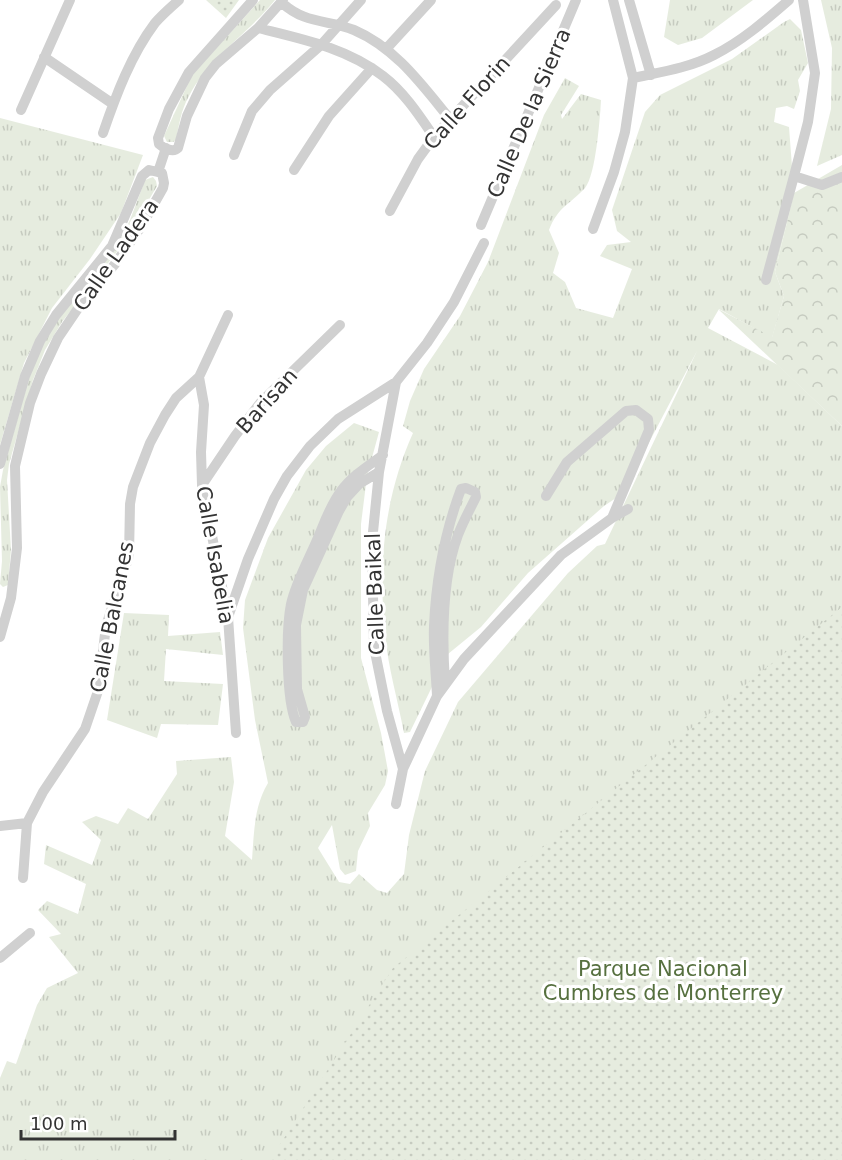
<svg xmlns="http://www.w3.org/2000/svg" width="842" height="1160" viewBox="0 0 842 1160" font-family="'DejaVu Sans',sans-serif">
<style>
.grass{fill:url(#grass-tufts)}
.forest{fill:url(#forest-crowns)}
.park{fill:url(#park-dots)}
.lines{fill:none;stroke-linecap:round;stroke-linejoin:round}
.minor{stroke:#d0d0d0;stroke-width:10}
.labels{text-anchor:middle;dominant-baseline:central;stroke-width:6;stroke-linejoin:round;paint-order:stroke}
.street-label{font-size:21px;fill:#333;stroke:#fff}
.park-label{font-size:21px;fill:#56703f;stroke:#fff}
</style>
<defs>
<pattern id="grass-tufts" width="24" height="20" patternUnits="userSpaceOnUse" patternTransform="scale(1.5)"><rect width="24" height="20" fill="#e6ecdf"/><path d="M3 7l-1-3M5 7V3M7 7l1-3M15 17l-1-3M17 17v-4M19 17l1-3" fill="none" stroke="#c6cbc0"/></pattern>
<pattern id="forest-crowns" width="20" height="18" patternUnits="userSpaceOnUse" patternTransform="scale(1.5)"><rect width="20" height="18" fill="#e6ecdf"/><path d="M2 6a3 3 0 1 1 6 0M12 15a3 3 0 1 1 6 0" fill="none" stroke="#c6cbc0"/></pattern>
<pattern id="park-dots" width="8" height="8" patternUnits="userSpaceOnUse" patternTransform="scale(1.5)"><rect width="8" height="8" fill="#e6ecdf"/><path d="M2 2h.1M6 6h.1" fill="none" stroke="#c6cbc0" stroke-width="1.8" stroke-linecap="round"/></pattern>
</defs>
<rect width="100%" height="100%" fill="#fff"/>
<path class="grass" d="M260 0H275C248 34 209 57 189 96 181 110 179 125 176 140L173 142H167L164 136 192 75Z
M670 0H753L702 38 678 45 664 37Z
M821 0H842V155L817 166 831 109 832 48Z
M790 19 801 30 808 63 798 80 800 91 794 109 787 106 776 108 774 122 789 127 794 193 775 272 784 296 772 338 719 309 708 328 778 365 842 426V1160H0V1078L7 1061 16 1064 37 1005 47 988 78 973 49 937 61 934 38 910 47 901 78 914 86 884 44 864 46 845 92 865 101 840 82 822 96 816 118 824 128 808 148 819 177 774 176 761 231 757 234 782 225 836 252 860C254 833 254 806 268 783L255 720 243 628 245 600 268 538 306 470 326 446 354 423 379 432 367 476 361 524V658L381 733 388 771 385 785 368 813 370 826 358 851 356 871 345 875 340 869 332 825 318 848 339 882 350 884 359 874 377 890 387 893 404 874 409 835 425 771 458 702 568 573 597 546 605 544 697 351 622 494 604 506 528 573 481 627 448 654 410 732 404 733C398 701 388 667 385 634 378 564 384 498 413 433L403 426 410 401 424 369 460 316 488 262 544 115 565 78 579 86 561 115 562 119 581 94 601 100C600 118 596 175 585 188 569 205 558 207 549 230L559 253 553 273 565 282 576 308 613 318 632 269 600 256 607 245 631 242 617 231 612 210 645 112 660 95 732 59 784 22Z
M0 118 143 155 121 213 90 259 52 308 24 363 0 445Z
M153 177 156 181 157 186 123 244 62 322 45 350 33 380 9 464 7 480 11 550 8 585 3 587 0 584 2 561 0 487 3 470 29 378 41 348 57 321 119 242 130 220 145 180Z
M124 613 169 615 168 636 220 632 223 655 166 649 164 681 223 684 218 725 161 724 157 738 107 720Z"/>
<path class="forest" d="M842 165V426L718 309 772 337 784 296 775 272 794 193Z"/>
<path class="park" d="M206 0H239L226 18Z
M842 607V1160H270L393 968Z"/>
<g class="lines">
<path class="minor" d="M253 0 189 72 169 109 158 138 159 144C163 148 173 153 178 148L187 116 205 78 216 64 258 28 283 0
M629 0 651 75
M803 0 815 73 808 122 794 176 822 185 842 177
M281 2C306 25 327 19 354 30 396 48 422 85 450 119
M258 28C302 39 347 48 383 76 404 92 419 115 434 137
M386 49 431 0
M44 57 113 104
M633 78C661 72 689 68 714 55 742 41 766 20 789 0
M21 110 70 0
M103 133C116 95 131 55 155 23 162 15 171 7 179 0
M234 155 252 111 270 90 321 45 361 0
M294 170 329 116 372 68
M158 172 166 148
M390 211 418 159 434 137 556 5
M481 225 576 0
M593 229 614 172 625 132 633 78 613 0
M766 280 794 176
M199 377 204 405 201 452 202 485 228 617 236 733
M0 464 25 376 40 341 56 315 112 246 142 176 149 170 162 173 164 183 163 188 141 227 115 264 79 307 58 338 41 374 30 403 15 466 17 548 11 598 0 637
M379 472 359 484 347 497 339 511 303 590 296 625 297 689 305 717 303 722H296C286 699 286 629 291 604 296 582 308 561 317 540 324 524 330 505 341 491 352 476 368 466 383 455
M202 485 235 436 261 402 340 325
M546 496 567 462 626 411 636 410 648 419 649 430 612 518
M228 617 248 559 274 499 287 476 310 446 338 419 396 382 427 343 454 302 484 243
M437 696C436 673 433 650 434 626 436 580 445 532 461 489L466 488 475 492 476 497C470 509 463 522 458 535 442 578 442 638 445 683
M403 769 437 696 464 659 561 555 612 518 628 509
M396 804 403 769 387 711 374 647 372 542 379 472 396 382
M0 826 27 823
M23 878 27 823 43 792 85 729 98 691 106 626 129 556 130 504 133 487 150 443 165 415 176 398 199 377 228 315
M0 958 30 933"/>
</g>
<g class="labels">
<g class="street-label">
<text transform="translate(467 103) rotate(-48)">Calle Florin</text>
<text transform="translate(529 113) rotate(-67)">Calle De la Sierra</text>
<text transform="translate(116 255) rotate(-55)">Calle Ladera</text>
<text transform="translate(267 401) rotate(-48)">Barisan</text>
<text transform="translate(215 555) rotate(80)">Calle Isabelia</text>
<text transform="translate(375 594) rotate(-92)">Calle Baikal</text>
<text transform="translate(112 617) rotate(-79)">Calle Balcanes</text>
</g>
<g class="park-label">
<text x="663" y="969">Parque Nacional<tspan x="663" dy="24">Cumbres de Monterrey</tspan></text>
</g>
</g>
<path d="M21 1130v9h154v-9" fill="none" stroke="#333333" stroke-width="3"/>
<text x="30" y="1130" font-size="18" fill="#333333" stroke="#ffffff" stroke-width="4.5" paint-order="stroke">100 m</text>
</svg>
